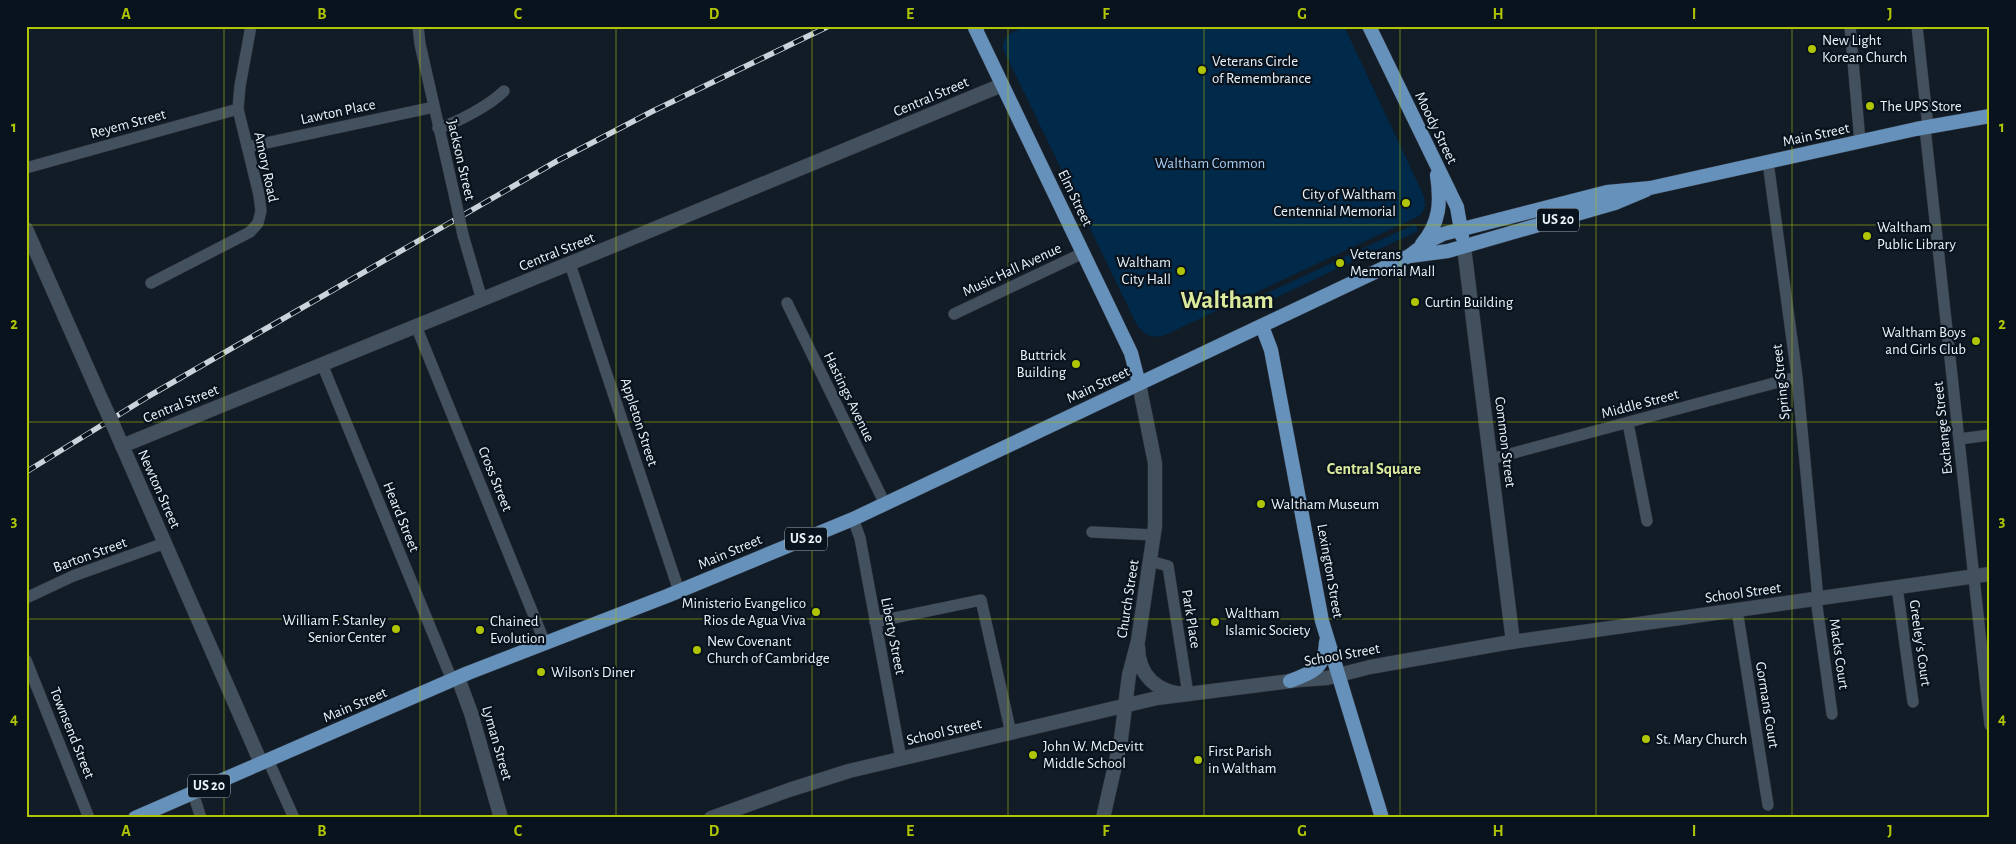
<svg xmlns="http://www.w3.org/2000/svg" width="2016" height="844" viewBox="0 0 2016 844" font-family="'Alegreya Sans',sans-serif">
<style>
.green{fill:#00294a}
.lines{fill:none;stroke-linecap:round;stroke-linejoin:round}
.minor-casing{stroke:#30353f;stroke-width:12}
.tertiary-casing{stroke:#30353f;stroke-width:15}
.secondary-casing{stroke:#30353f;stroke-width:15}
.primary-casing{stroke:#30353f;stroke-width:15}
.minor{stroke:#43505d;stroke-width:11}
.tertiary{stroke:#43505d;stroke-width:14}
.secondary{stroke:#43505d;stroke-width:14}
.primary{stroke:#6691bb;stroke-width:14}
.rail-casing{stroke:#cad2db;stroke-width:5.5}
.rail{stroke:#08131e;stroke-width:4;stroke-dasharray:11;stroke-linecap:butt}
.minor-bridge-casing{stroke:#30353f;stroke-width:12;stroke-linecap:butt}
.secondary-bridge-casing{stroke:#30353f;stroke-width:15;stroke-linecap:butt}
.minor-bridge{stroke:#43505d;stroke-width:11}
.secondary-bridge{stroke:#43505d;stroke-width:14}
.grid{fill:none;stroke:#b0c503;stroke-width:1;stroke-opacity:0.55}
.poi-dot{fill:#b0c503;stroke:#08131e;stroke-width:2}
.labels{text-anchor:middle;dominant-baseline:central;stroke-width:4.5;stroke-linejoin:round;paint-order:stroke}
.shield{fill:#08131e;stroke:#a7b0b9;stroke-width:1}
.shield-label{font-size:14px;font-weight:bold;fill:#ebf3fb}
.poi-label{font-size:15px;fill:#ebf3fb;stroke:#08131e;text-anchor:start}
.street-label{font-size:15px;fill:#ebf3fb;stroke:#08131e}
.park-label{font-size:15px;fill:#a7cdf3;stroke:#08131e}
.neighbourhood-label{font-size:16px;font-weight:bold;fill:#dae99c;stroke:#08131e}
.town-label{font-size:25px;font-weight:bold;fill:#dae99c;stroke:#08131e}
.neatline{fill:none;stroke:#b0c503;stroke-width:2}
.grid-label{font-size:16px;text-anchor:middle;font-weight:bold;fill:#b0c503}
</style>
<rect width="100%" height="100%" fill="#111c27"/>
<path class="green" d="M1026 26H1344L1422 192C1426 202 1427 210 1417 217L1165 335C1152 339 1143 335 1136 323L1003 49C1001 35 1016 31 1026 26Z
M1415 224 1418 231 1266 302 1263 295Z"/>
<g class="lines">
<defs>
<path id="minor" d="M418 26 420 44 455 198
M1850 26 1860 142
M1917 26 1928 127
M438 128C457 123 490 105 504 91
M1925 128 1990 725
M247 147 434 107
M1768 162 1797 377 1818 599
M26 168 238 109
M463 235 482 300
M570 264 679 591
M151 283 250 232 258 223 261 211 259 195 238 109 240 86 251 26
M787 303 885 504
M954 314 1083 253
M416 326 545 643
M322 364 452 680
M1628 423 1647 521
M1959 439 1990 435
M1491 459 1797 377
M853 519 860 538 901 759
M1092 532 1154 535
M1150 561 1168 566 1188 694
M1897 587 1913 702
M26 598 73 576 165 543
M1816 599 1832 714
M1737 610 1768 805
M875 622 981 600 1011 733
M26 660 89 818
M268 760 294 818
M193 793 201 818"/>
<path id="tertiary" d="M1464 247 1513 642
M122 446 620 243 1002 85
M458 678 471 713 501 818
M711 818 789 790 849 771 1157 698 1299 680 1327 678 1370 667 1505 643 1990 574"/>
<path id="secondary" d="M26 229 102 401
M114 427 261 763
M1138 646C1138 676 1158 694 1188 694
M1103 818 1121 739 1129 675 1138 641 1155 526V463L1139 384"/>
<path id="primary" d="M978 26 975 28 1131 353 1139 384
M1369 26 1457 207 1462 236
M1422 244C1440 223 1441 202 1437 175
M1410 256 1448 251 1615 203 1646 190
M1262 326 1271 350 1322 621 1382 818
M1290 681C1312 673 1325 668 1326 642
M135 818 468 673 667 596 853 519 1409 256 1429 241 1443 234 1607 192 1650 188 1916 129 1990 116"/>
</defs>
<use href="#minor" class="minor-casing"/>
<use href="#tertiary" class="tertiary-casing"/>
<use href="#secondary" class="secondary-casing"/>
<use href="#primary" class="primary-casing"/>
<use href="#minor" class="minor"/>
<use href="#tertiary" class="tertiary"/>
<use href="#secondary" class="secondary"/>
<use href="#primary" class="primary"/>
<defs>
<path id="rail" d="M26 472 149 396 557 161 653 111 829 26"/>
</defs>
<use href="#rail" class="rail-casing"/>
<use href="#rail" class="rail"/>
<defs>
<path id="minor-bridge" d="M455 198 463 235"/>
<path id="secondary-bridge" d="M102 401 114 427"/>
</defs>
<use href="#minor-bridge" class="minor-bridge-casing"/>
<use href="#secondary-bridge" class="secondary-bridge-casing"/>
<use href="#minor-bridge" class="minor-bridge"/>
<use href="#secondary-bridge" class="secondary-bridge"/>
</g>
<path class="grid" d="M224 26V818M420 26V818M616 26V818M812 26V818M1008 26V818M1204 26V818M1400 26V818M1596 26V818M1792 26V818M26 225H1990M26 422H1990M26 619H1990"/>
<g class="poi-dot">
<circle cx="1812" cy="49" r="5"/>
<circle cx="1202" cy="70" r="5"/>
<circle cx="1870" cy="106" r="5"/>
<circle cx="1406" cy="203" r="5"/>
<circle cx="1867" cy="236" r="5"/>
<circle cx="1340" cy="263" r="5"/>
<circle cx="1181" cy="271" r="5"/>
<circle cx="1415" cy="302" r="5"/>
<circle cx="1976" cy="341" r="5"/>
<circle cx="1076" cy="364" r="5"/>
<circle cx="1261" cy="504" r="5"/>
<circle cx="816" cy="612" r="5"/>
<circle cx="1215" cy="622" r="5"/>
<circle cx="396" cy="629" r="5"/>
<circle cx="480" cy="630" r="5"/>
<circle cx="697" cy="650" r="5"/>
<circle cx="541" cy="672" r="5"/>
<circle cx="1646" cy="739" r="5"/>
<circle cx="1033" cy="755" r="5"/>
<circle cx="1198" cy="760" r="5"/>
</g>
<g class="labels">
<g class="shield">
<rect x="1537" y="208.5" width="42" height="23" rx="4"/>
<rect x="785" y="527.5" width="42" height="23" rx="4"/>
<rect x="188" y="774.5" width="42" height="23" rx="4"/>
</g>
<g class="shield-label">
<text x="1558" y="220">US 20</text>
<text x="806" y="539">US 20</text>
<text x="209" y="786">US 20</text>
</g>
<g class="poi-label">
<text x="1822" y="40">New Light<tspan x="1822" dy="17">Korean Church</tspan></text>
<text x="1212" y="61">Veterans Circle<tspan x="1212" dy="17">of Remembrance</tspan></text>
<text x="1880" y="106">The UPS Store</text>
<text x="1396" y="194" text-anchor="end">City of Waltham<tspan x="1396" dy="17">Centennial Memorial</tspan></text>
<text x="1877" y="227">Waltham<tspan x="1877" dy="17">Public Library</tspan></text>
<text x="1350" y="254">Veterans<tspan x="1350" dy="17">Memorial Mall</tspan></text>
<text x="1171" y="262" text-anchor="end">Waltham<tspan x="1171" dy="17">City Hall</tspan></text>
<text x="1425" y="302">Curtin Building</text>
<text x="1966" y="332" text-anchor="end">Waltham Boys<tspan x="1966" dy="17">and Girls Club</tspan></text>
<text x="1066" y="355" text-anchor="end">Buttrick<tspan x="1066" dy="17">Building</tspan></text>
<text x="1271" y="504">Waltham Museum</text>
<text x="806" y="603" text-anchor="end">Ministerio Evangelico<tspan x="806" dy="17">Rios de Agua Viva</tspan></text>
<text x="1225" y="613">Waltham<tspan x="1225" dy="17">Islamic Society</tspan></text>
<text x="386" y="620" text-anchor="end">William F. Stanley<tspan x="386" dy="17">Senior Center</tspan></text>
<text x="490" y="621">Chained<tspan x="490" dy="17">Evolution</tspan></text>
<text x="707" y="641">New Covenant<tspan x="707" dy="17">Church of Cambridge</tspan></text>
<text x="551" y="672">Wilson's Diner</text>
<text x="1656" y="739">St. Mary Church</text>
<text x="1043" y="746">John W. McDevitt<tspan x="1043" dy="17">Middle School</tspan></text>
<text x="1208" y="751">First Parish<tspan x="1208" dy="17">in Waltham</tspan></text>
</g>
<g class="street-label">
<text transform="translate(931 97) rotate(-23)">Central Street</text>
<text transform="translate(338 112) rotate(-12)">Lawton Place</text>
<text transform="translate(128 124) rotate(-15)">Reyem Street</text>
<text transform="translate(1436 128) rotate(64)">Moody Street</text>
<text transform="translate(1816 135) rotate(-12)">Main Street</text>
<text transform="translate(461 160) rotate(77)">Jackson Street</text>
<text transform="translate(266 167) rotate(78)">Amory Road</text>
<text transform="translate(1075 198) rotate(64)">Elm Street</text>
<text transform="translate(557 252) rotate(-22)">Central Street</text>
<text transform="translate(1012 270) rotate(-25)">Music Hall Avenue</text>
<text transform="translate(1781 382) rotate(-96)">Spring Street</text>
<text transform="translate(1098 385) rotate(-25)">Main Street</text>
<text transform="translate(849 397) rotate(64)">Hastings Avenue</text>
<text transform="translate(181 404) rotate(-22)">Central Street</text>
<text transform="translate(1640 404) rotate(-15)">Middle Street</text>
<text transform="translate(639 422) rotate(72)">Appleton Street</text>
<text transform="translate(1943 428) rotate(-96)">Exchange Street</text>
<text transform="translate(1505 442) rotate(83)">Common Street</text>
<text transform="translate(495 479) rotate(68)">Cross Street</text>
<text transform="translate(159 489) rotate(66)">Newton Street</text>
<text transform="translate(401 517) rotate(68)">Heard Street</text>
<text transform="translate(730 552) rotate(-23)">Main Street</text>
<text transform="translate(90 555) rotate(-20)">Barton Street</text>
<text transform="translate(1330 571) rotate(80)">Lexington Street</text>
<text transform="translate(1743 593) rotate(-8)">School Street</text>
<text transform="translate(1128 599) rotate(-81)">Church Street</text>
<text transform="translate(1191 619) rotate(81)">Park Place</text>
<text transform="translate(893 636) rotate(79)">Liberty Street</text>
<text transform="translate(1920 643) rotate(82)">Greeley's Court</text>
<text transform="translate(1839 654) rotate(82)">Macks Court</text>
<text transform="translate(1342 655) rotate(-10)">School Street</text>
<text transform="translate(355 705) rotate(-23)">Main Street</text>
<text transform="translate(1767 705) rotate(81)">Gormans Court</text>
<text transform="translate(944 732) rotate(-13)">School Street</text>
<text transform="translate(72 733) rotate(68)">Townsend Street</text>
<text transform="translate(497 743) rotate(74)">Lyman Street</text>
</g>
<g class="park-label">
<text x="1210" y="163">Waltham Common</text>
</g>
<g class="neighbourhood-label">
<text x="1374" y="469">Central Square</text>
</g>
<g class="town-label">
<text x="1227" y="300">Waltham</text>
</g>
</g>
<rect width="2016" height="844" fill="none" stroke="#08131e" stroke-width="55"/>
<rect x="28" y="28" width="1960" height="788" class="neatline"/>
<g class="grid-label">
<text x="126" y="19">A</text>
<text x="322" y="19">B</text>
<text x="518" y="19">C</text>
<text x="714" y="19">D</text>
<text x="910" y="19">E</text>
<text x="1106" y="19">F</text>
<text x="1302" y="19">G</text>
<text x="1498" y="19">H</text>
<text x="1694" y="19">I</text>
<text x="1890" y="19">J</text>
<text x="14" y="132">1</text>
<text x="2002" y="132">1</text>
<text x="14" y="329">2</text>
<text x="2002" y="329">2</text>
<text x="14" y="526">3</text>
<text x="2002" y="526">3</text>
<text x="14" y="724">4</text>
<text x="2002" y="724">4</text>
<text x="126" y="836">A</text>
<text x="322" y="836">B</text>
<text x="518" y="836">C</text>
<text x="714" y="836">D</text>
<text x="910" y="836">E</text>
<text x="1106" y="836">F</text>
<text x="1302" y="836">G</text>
<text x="1498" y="836">H</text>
<text x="1694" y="836">I</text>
<text x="1890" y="836">J</text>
</g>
</svg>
